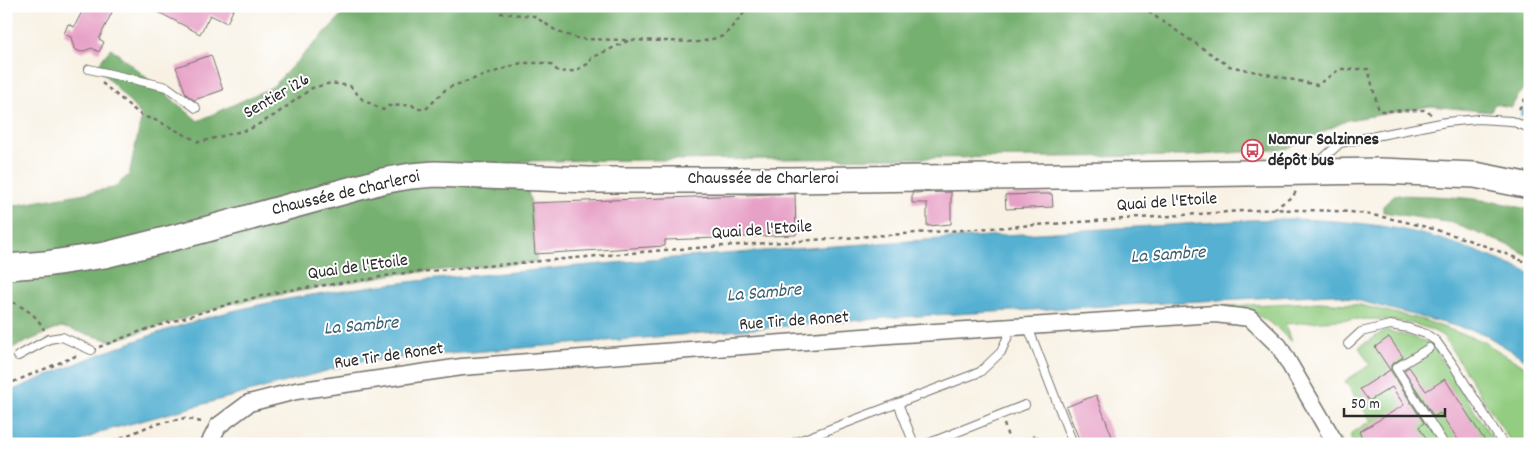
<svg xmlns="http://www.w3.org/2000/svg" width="1536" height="450" viewBox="0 0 1536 450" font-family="Dekko,sans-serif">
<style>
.green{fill:#93cd81;stroke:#5f7c56}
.forest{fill:#76b06f;stroke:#506e4d}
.water{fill:#54b0d2;stroke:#406e7e}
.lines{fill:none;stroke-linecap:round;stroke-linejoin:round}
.stream{stroke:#54b0d2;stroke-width:4.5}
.building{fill:#e7a0c6}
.service-casing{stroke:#73706b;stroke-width:10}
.minor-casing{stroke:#73706b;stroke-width:19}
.primary-casing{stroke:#73706b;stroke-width:28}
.path{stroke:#73706b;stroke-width:2.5;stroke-dasharray:4 4;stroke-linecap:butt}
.service{stroke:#fff;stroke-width:8}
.minor{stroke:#fff;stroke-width:16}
.primary{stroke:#fff;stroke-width:25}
.labels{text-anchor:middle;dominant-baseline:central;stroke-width:4;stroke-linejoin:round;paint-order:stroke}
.street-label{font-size:18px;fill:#2b2b2b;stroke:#fff}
.poi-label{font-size:18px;font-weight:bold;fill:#2b2b2b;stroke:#fff;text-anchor:start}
.water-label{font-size:19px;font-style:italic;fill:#3b606e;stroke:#fff}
</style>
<rect width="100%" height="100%" fill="#fff"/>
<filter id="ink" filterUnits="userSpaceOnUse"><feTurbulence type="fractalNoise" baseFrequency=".02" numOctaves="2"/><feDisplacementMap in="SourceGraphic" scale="10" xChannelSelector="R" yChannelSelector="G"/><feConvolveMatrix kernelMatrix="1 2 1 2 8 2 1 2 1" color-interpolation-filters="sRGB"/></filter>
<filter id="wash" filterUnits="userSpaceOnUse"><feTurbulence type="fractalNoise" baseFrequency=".0096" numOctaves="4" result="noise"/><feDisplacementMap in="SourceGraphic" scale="20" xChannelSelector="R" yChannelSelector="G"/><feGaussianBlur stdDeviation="1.12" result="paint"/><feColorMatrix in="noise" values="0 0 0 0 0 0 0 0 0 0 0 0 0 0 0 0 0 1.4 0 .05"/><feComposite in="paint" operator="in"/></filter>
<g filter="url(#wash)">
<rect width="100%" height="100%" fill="#f8f1e3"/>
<path class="green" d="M1320 302 1360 305 1423 320 1482 341 1530 370V444H1512L1443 336C1401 310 1332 321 1285 324L1291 342 1275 326 1253 312 1224 306Z
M1386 330 1431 343 1496 444H1354L1351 439V433L1371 421 1345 381 1370 365 1359 347Z"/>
<path class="forest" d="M351 6H1530V79L1511 107 1494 104 1491 112 1431 106 1348 120 1286 149 1186 156 520 161 531 203 533 237 537 262 395 274 229 304 112 341 61 327 7 350 6 207 113 188 129 175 142 116 97 66 111 48 198 121 272 87Z
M1395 195C1441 196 1486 197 1530 210V256L1508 245 1452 223 1383 212V206Z"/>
<path class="water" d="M1289 219C1337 220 1386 224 1433 237 1466 246 1498 260 1530 273V362L1482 333 1333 294 899 317 363 361 104 431 75 444H6V393C84 360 162 327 245 308 354 283 467 277 579 266 802 246 1026 234 1250 220Z"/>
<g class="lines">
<path class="stream" d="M1522 114 1530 101"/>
</g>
<g id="blocks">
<path class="building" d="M85 6H115L99 39 104 42 99 52 92 48 81 52 74 49 71 37 64 34 68 24 74 27Z
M147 6H235L227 23 210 15 200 34Z
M211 55 223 90 194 100 186 94 176 67Z
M951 192V224L927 226V203H912V193Z
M773 194H795L796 235 665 240V246L535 254 531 203Z
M1041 194H1052L1053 207 1006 209 1005 195Z
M1389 337 1403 357 1391 365V371L1424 423 1419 427 1430 444H1366L1359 432 1404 405 1392 387 1369 401 1360 389 1390 370 1375 347Z
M1409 367 1426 391 1445 379 1487 444H1461L1440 413 1434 417 1404 370Z
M1096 395 1115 444H1081L1066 407Z"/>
</g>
</g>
<g filter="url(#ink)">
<use href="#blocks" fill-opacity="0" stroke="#73706b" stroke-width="1"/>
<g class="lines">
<defs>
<path id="service" d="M89 69 167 87 196 108
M1316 165 1340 143 1446 122 1478 119 1511 121 1530 128
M1028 327 1073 444
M1348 344 1361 332 1390 325 1408 328 1426 334 1436 341 1454 366 1503 444
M1429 348 1396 368 1444 444
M18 356 49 339 62 337 91 350
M898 403 914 444
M791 444 980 372 1001 352 1012 327
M927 444 1025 405"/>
<path id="minor" d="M209 444 218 426 249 403 296 391 462 367 889 335 1215 314 1250 318 1279 346 1336 444"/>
<path id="primary" d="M6 267 45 264 105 255 204 230 382 181 411 176 435 174 589 180H792L1381 171 1475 175 1530 186"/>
</defs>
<use href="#service" class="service-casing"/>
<use href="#minor" class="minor-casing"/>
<use href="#primary" class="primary-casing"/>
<path class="path" d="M498 6 499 13 534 16 558 32 580 39 627 40
M1143 6 1150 13 1229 66 1317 85 1340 69H1368L1379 111 1424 110 1431 114
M102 83 142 116 158 121 199 142 250 129 275 115 312 88 331 83 350 86 363 100 383 110 388 106 412 105 417 109H426L447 88 521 63H549L559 72 574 71 590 63 591 58 630 40 700 42 724 36 750 6
M1519 109 1530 91
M1274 209 1293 196 1297 190
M6 298C24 310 34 310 44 330
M99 347 141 331 229 304 282 291 370 279 395 274 665 250 1273 209C1303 211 1335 209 1365 214 1422 223 1477 241 1530 264
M6 385 78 355
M1004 424 1010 444
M106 444 152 425 185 418 205 423
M1026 444 1036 434 1039 444"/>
<use href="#service" class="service"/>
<use href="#minor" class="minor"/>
<use href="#primary" class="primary"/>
</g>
</g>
<defs>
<symbol id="bus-ring" viewBox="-11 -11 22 22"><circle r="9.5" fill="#fff" stroke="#d1495b" stroke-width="1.5"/><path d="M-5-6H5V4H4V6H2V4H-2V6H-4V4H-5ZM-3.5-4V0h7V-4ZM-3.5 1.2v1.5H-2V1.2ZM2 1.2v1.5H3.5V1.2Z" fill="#d1495b"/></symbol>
</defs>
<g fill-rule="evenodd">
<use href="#bus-ring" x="1240" y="138" width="25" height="25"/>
</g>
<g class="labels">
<g class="street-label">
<text transform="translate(277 97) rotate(-30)">Sentier i26</text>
<text x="763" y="179">Chaussée de Charleroi</text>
<text transform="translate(346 194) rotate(-13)">Chaussée de Charleroi</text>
<text transform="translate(1167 203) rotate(-4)">Quai de l'Etoile</text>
<text transform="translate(762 231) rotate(-4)">Quai de l'Etoile</text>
<text transform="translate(358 268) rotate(-8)">Quai de l'Etoile</text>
<text transform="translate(794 322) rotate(-4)">Rue Tir de Ronet</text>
<text transform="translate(389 357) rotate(-8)">Rue Tir de Ronet</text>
</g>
<g class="poi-label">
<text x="1268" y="140">Namur Salzinnes<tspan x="1268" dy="21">dépôt bus</tspan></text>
</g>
<g class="water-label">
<text transform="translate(1168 256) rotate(-4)">La Sambre</text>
<text transform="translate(764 294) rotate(-5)">La Sambre</text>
<text transform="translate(361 327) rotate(-5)">La Sambre</text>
</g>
</g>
<rect width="1536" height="450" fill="none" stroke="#fff" stroke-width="25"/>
<path d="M1344 408v8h101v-8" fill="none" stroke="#2b2b2b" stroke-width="2.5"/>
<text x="1351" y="408" font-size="15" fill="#2b2b2b" stroke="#ffffff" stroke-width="4" paint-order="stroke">50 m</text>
</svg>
